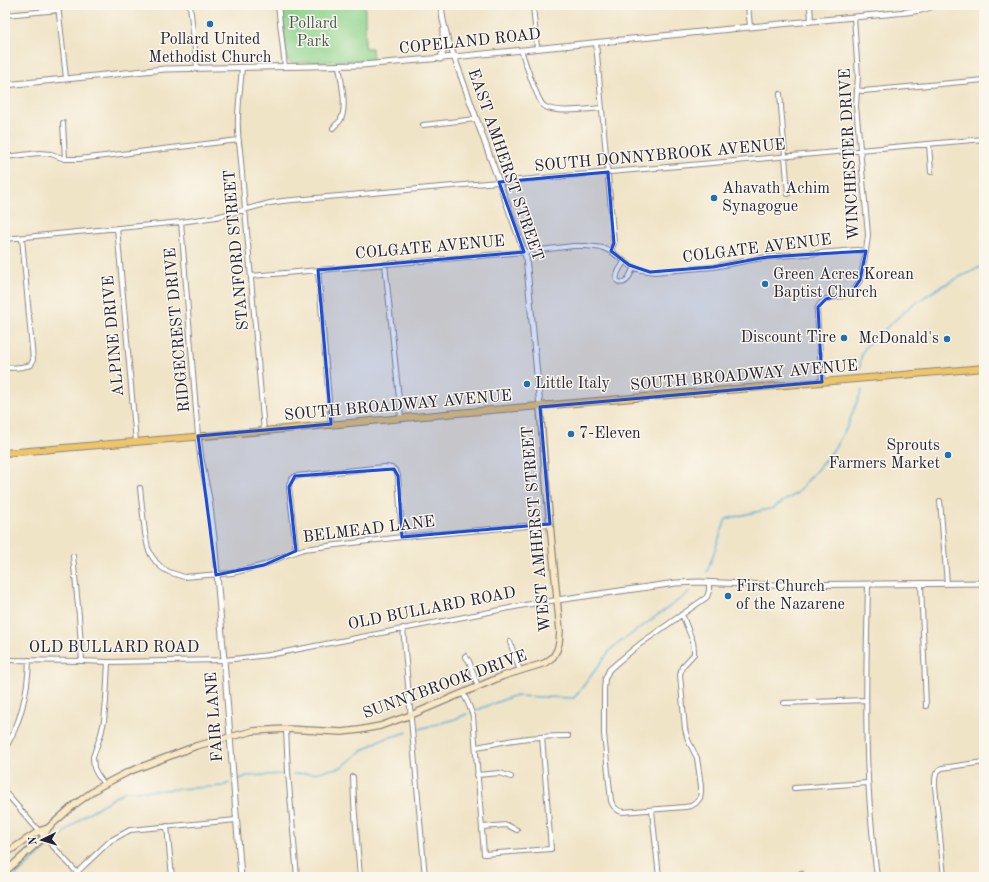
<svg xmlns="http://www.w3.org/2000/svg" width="989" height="882" viewBox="0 0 989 882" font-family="'Old Standard TT',serif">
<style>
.green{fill:#8fd48e;stroke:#587b64}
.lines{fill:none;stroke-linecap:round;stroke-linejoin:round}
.stream{stroke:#5ab1d7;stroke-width:1.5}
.minor-casing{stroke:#898381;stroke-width:6}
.tertiary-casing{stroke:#898381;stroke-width:7}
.secondary-casing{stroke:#898381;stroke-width:8}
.primary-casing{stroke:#898381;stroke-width:8}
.minor{stroke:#fff;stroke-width:4}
.tertiary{stroke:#fff;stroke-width:5}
.secondary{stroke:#f8e8c3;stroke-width:5.5}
.primary{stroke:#eec569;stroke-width:6}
.marked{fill:#1d4ed8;fill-opacity:0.2;stroke:#1d4ed8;stroke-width:3;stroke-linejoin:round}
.poi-dot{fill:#1f6fb2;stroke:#fbf7ec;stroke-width:1.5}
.labels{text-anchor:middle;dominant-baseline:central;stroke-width:3;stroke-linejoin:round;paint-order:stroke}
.park-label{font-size:16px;fill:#435754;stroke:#fbf7ec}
.poi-label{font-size:16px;fill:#22223b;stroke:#fbf7ec;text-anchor:start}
.street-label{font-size:16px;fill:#22223b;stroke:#fbf7ec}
</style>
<rect width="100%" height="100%" fill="#fbf7ec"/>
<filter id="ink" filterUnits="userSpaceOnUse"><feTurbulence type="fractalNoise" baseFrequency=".025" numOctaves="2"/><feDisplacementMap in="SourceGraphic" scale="8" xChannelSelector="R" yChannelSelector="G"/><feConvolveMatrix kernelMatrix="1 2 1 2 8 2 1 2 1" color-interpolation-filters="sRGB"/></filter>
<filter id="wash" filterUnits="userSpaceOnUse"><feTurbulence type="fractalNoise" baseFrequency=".012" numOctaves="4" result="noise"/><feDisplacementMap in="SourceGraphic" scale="16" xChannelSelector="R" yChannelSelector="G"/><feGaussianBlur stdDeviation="0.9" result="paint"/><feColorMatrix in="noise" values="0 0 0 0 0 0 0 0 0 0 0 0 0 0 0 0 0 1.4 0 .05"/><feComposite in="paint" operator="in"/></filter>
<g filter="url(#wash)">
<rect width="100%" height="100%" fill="#f0e4c7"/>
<path class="green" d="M281 5H365V48H372L373 60 291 63 287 60Z"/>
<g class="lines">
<path class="stream" d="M860 368C860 359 861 352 867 345L912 305 940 287 984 265
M707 572 726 519 773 508 797 493 832 452 846 429 862 390
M477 710 513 696 574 698 612 648 690 592
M416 730 455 719 467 714
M293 774 314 773 342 767 359 753 380 740 408 732
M237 780 247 776 284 774
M55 841 85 815 125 791H147L223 786 229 783
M14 877 48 847"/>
</g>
</g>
<g filter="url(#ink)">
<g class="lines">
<defs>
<path id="minor" d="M58 5 66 78
M190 5 197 68
M278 5 285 67
M533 5 537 48
M748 5 750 27
M810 5 811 21
M5 15 59 10
M596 43 614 243 611 251
M521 50C525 61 537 101 544 106 555 114 588 109 602 108
M242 67C240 95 235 123 240 150L264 431
M857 90 863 91 984 80
M780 94 788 194
M63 123 65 159
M423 125 476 119
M333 128C335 125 338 123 340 121 348 108 341 81 339 66
M929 144 931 172
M5 157 39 153 51 154 65 159H79L239 140
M181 222 198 436
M117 228 136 442
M5 239 181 222 216 217 270 203 282 201 984 139
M624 262C622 266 617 271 617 276 616 279 617 281 619 282 627 286 631 272 634 267
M385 264 401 418
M318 270 331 424
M251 276 524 252 573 246H586L603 248 612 252 632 267 641 270 654 272 713 267 767 257 857 250 866 251
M5 367C13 369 23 367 31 365L33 360 22 238
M822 382 817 312 818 307 821 303 826 299 847 295 854 290 860 280 866 251 868 235 867 223 856 106 858 76 854 17
M140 488 145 533 148 548 151 555 156 562 162 568 169 572 184 577 232 573 264 565 284 556 304 549 402 537 550 524
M940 501 947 583
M296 551 289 487C289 481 291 478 296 476L384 467C391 467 396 468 398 476L402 537
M73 556 79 616 82 661
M921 583 926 706
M868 584C867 640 865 696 867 752 868 794 872 835 877 877
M682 614 693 642 694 650V654L682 667 680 675 685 729 688 740 697 758 701 786V792L700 798 696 803 691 806 685 807 622 812C616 810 613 807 611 801L604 734V689L605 679 609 670 618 662 640 644 707 597 709 591V583
M403 628 425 877
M510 642 520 671
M465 656 469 661 478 687
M5 660 82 661 108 662 224 660 269 655 525 605 557 600
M463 693 468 703 473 716 484 854 551 849 542 737
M784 703 866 700
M286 729 288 772 297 877
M476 747C489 745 501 742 514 740 532 737 550 736 568 736
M5 749C21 722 28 691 29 660
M477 775 500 773 511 777
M353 777 354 802 360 877
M104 784 97 774 94 768 93 757 101 734 104 721 106 701 108 662
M794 788 868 783
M5 792 39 831 81 877
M652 811 659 877
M167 826 172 877
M482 827 507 825 517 830
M801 873V877
M72 877 110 841 130 830 236 820
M944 877 935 786C935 779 934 772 942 768L984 762"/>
<path id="tertiary" d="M441 5 443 20 447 37 526 257 540 407
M440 59 443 52V31
M5 85 165 69 362 65 454 57 750 27 907 12 921 10 937 5
M198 436 201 459 209 499 214 538 224 660 241 877
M557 600 676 583 699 582 771 585 984 583"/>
<path id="secondary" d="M5 854 39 831 48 828
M5 872 44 837 48 828 74 805 99 787 128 772 196 746 253 731 286 729 342 732 359 730 380 726 411 715 503 676 545 663 553 657 557 650 559 643 560 631 545 471 540 407"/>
<path id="primary" d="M5 453 264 431 446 414 984 368"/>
</defs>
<use href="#minor" class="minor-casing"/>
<use href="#tertiary" class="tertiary-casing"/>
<use href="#secondary" class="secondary-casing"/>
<use href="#primary" class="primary-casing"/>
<use href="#minor" class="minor"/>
<use href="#tertiary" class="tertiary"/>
<use href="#secondary" class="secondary"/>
<use href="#primary" class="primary"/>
</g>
</g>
<path class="marked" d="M608 172 614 243 611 251 629 265 650 272 713 267 767 257 866 251 860 280 852 292 826 299 818 307 822 382 540 407 550 524 402 537 398 476 394 469 295 476 289 487 296 551 264 565 216 575 198 436 331 424 318 270 524 252 499 182Z"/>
<g class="poi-dot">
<circle cx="210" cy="24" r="4"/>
<circle cx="714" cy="198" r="4"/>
<circle cx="765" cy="284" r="4"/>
<circle cx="844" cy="338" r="4"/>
<circle cx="947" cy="339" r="4"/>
<circle cx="527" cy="384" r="4"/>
<circle cx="571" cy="434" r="4"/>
<circle cx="948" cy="455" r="4"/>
<circle cx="728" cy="596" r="4"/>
</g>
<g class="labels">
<g class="park-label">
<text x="313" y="24">Pollard<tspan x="313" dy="18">Park</tspan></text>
</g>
<g class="poi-label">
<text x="210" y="40" text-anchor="middle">Pollard United<tspan x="210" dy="18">Methodist Church</tspan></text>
<text x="722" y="189">Ahavath Achim<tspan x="722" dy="18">Synagogue</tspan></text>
<text x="773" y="275">Green Acres Korean<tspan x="773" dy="18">Baptist Church</tspan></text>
<text x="836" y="338" text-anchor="end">Discount Tire</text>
<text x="939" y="339" text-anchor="end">McDonald's</text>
<text x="535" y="384">Little Italy</text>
<text x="579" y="434">7-Eleven</text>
<text x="940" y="446" text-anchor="end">Sprouts<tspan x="940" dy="18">Farmers Market</tspan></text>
<text x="736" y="587">First Church<tspan x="736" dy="18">of the Nazarene</tspan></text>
</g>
<g class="street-label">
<text transform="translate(470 42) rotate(-6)">COPELAND ROAD</text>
<text transform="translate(850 154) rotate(-93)">WINCHESTER DRIVE</text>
<text transform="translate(660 156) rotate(-5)">SOUTH DONNYBROOK AVENUE</text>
<text transform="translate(505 165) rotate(71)">EAST AMHERST STREET</text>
<text transform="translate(430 248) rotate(-5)">COLGATE AVENUE</text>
<text transform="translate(757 249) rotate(-7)">COLGATE AVENUE</text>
<text transform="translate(237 250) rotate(-95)">STANFORD STREET</text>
<text transform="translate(178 330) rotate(-95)">RIDGECREST DRIVE</text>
<text transform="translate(114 336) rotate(-95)">ALPINE DRIVE</text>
<text transform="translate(744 376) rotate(-5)">SOUTH BROADWAY AVENUE</text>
<text transform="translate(398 406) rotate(-5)">SOUTH BROADWAY AVENUE</text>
<text transform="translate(537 529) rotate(-95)">WEST AMHERST STREET</text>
<text transform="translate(369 530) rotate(-7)">BELMEAD LANE</text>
<text transform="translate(432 609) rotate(-11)">OLD BULLARD ROAD</text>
<text x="114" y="648">OLD BULLARD ROAD</text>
<text transform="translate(445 685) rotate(-20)">SUNNYBROOK DRIVE</text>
<text transform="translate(215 717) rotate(-94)">FAIR LANE</text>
</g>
</g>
<rect width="989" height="882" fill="none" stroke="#fbf7ec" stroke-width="20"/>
<g transform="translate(42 840) rotate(265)" stroke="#fbf7ec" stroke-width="3" paint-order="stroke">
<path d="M0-3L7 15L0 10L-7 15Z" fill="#22223b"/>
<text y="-6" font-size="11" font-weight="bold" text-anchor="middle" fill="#22223b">N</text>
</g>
</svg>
